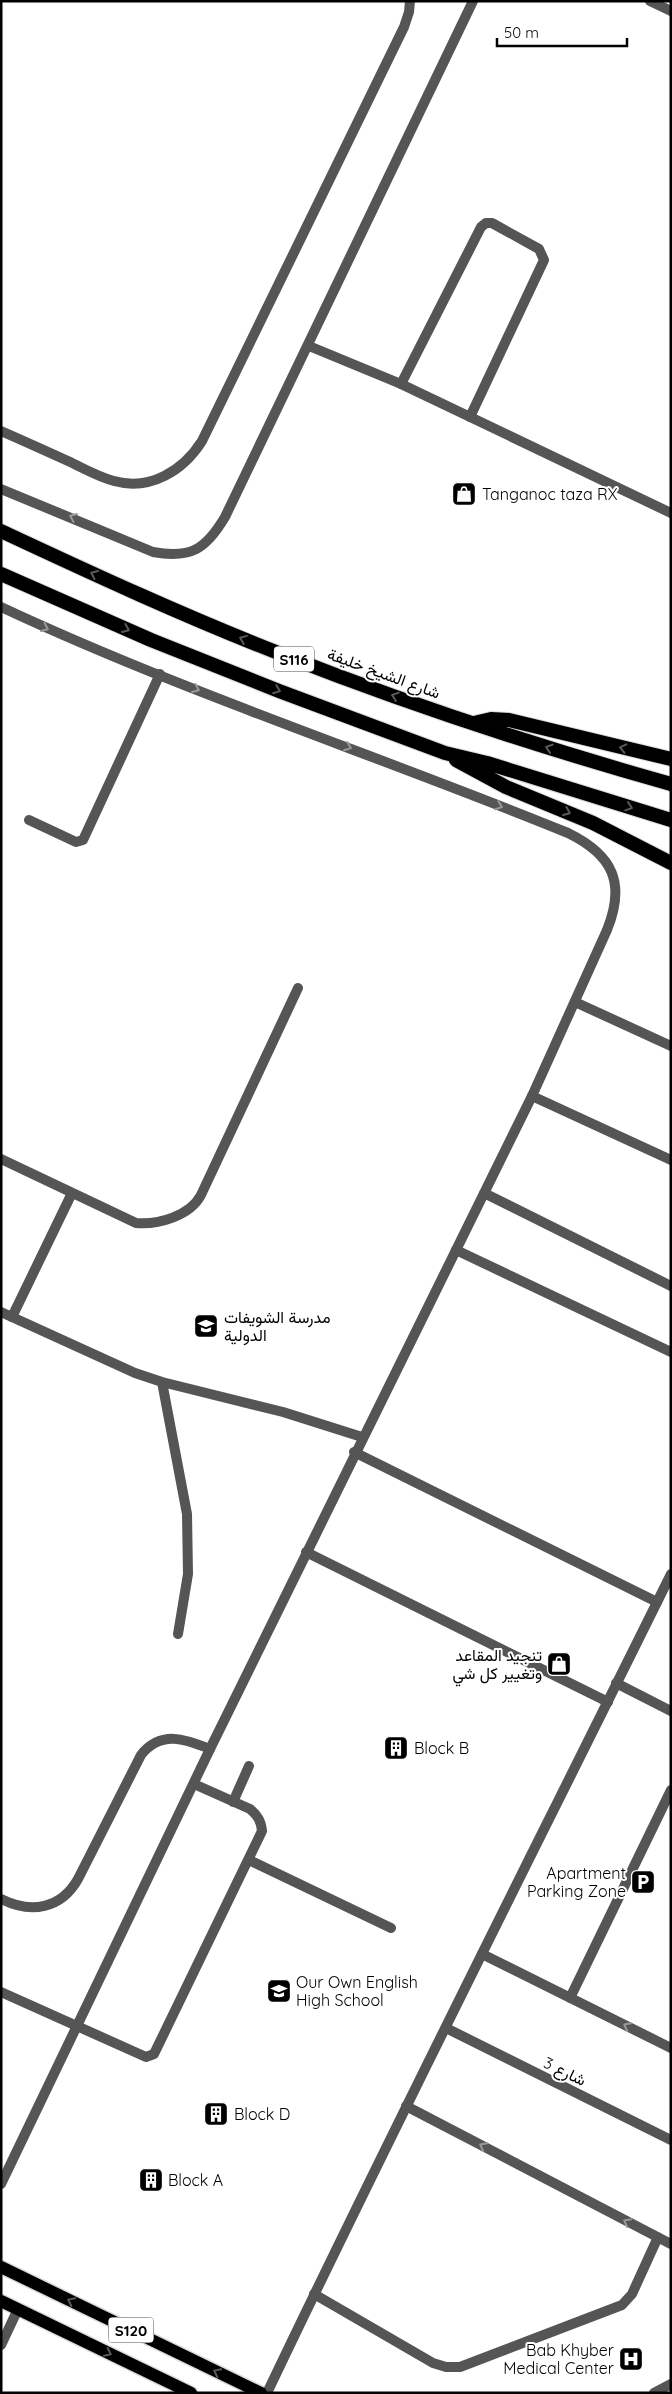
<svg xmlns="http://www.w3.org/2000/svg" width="672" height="2394" viewBox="0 0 672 2394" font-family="Quicksand,Vazirmatn,sans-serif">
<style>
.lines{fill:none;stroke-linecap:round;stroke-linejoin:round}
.primary-casing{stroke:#dbdbdb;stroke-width:15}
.trunk-casing{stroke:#dbdbdb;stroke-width:16}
.service{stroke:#555;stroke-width:10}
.minor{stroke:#555;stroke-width:10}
.primary{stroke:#000;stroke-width:12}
.trunk{stroke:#000;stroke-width:14}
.oneway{stroke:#999}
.oneway2{stroke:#595959}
.labels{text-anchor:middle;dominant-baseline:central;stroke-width:4;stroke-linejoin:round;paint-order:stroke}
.shield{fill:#fff;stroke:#4c4c4c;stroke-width:1}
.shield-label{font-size:15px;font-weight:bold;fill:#000}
.poi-label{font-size:16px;fill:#000;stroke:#fff;text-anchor:start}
.street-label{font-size:16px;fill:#000;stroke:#fff}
</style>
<rect width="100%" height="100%" fill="#fff"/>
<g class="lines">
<defs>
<path id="primary" d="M1 2267 261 2393
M1 2301 191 2393"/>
<path id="trunk" d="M1 531C93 574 186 617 281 654 408 704 539 747 671 784
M1 574 151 640 279 691 445 753 487 763 671 820
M474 723 491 719 509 720 671 759
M456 760 506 787 593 823 671 863"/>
</defs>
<use href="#primary" class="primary-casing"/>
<use href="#trunk" class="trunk-casing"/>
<path class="service" d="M401 384 481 227 486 223H492L539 249 544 260 470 417
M1 431C24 441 46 451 68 461 83 468 98 477 114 481 150 491 183 471 202 441L404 27 409 12 410 1
M29 820 76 842 83 840 160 674
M575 1002 671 1046
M532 1096 671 1160
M456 1250 671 1352
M1 1312 135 1373 162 1382 283 1412 362 1437
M162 1382 187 1514 188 1574 178 1634
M354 1452 657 1602
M306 1552 608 1702
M616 1683 671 1711
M233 1802 249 1766
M249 1860 391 1928
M1 1899C31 1914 61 1909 78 1879L141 1755C161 1730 185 1739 210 1749
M482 1954 671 2048
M1 1992 146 2057 154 2054 262 1831C261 1821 258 1816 250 1809L194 1784
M570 1998 671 1790
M446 2028 671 2140
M406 2106 671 2244
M314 2294 433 2363 446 2367H460L622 2305 632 2294 658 2237
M654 2393 671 2384"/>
<path class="minor" d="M650 1 671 11
M309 346 401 384 671 513
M1 489 153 552C191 559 206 549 225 517L473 1
M1 607C185 693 380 756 568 833 613 855 626 883 607 930L532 1096 210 1749 1 2184
M1 1159 136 1223C158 1225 190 1216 201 1195L298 988
M484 1193 671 1286
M12 1317 72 1193
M1 2345 18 2309
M267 2393C398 2118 536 1847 671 1574"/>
<use href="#primary" class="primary"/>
<use href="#trunk" class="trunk"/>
</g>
<defs><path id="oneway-chevron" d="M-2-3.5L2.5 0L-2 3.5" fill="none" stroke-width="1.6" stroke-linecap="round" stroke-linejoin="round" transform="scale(1.25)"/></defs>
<g class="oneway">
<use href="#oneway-chevron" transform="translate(73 517) rotate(-157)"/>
<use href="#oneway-chevron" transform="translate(45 628) rotate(25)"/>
<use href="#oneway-chevron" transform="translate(196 689) rotate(23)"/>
<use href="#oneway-chevron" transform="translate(348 747) rotate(21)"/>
<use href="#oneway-chevron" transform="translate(499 806) rotate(21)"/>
<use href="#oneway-chevron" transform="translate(627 2026) rotate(-153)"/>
<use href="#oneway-chevron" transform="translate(483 2146) rotate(-152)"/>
<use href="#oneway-chevron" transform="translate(627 2222) rotate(-152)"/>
</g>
<g class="oneway2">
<use href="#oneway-chevron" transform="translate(94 574) rotate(-156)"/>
<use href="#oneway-chevron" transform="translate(126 629) rotate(23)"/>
<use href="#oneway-chevron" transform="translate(243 639) rotate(-158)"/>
<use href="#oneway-chevron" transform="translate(277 690) rotate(21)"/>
<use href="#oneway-chevron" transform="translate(395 696) rotate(-161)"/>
<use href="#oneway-chevron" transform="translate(549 748) rotate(-162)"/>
<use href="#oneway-chevron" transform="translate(623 748) rotate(-167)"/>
<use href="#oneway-chevron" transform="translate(629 807) rotate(18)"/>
<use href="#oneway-chevron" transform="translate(567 812) rotate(23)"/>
<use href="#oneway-chevron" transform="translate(71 2301) rotate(-154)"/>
<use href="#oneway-chevron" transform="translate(108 2353) rotate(26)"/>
<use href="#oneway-chevron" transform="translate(217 2372) rotate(-154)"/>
</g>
<defs>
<symbol id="shop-square" viewBox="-11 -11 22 22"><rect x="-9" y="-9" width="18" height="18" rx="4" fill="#000" stroke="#fff"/><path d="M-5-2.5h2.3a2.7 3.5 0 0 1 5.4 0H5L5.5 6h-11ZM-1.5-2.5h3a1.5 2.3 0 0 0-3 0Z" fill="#fff"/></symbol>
<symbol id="school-square" viewBox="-11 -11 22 22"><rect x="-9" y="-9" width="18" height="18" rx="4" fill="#000" stroke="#fff"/><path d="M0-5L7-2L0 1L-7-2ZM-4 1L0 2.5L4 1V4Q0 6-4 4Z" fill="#fff"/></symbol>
<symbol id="building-square" viewBox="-11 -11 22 22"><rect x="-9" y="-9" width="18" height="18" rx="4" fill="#000" stroke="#fff"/><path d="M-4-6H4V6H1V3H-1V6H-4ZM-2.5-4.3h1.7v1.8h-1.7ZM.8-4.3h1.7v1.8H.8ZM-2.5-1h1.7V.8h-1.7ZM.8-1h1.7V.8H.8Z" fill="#fff"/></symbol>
<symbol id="parking-square" viewBox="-11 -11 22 22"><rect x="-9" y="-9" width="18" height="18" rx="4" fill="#000" stroke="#fff"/><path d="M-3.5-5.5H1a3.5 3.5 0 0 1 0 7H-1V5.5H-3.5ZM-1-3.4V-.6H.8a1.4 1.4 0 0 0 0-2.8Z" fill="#fff"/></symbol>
<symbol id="hospital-square" viewBox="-11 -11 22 22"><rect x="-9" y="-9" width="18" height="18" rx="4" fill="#000" stroke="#fff"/><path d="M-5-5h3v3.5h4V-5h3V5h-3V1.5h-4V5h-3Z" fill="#fff"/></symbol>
</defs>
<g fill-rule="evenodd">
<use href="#shop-square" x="450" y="480" width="28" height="28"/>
<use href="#school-square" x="192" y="1312" width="28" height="28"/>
<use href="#shop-square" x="545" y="1650" width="28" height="28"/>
<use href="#building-square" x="382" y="1734" width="28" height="28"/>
<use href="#parking-square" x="629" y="1868" width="28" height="28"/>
<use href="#school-square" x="265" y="1977" width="28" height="28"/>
<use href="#building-square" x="202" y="2100" width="28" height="28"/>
<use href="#building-square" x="137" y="2166" width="28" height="28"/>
<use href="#hospital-square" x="617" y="2345" width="28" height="28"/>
</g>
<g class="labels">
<g class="shield">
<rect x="274" y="646.5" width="40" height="25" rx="4"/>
<rect x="108.5" y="2317.5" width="45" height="25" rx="4"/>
</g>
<g class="shield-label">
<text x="294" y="659">S116</text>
<text x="131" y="2330">S120</text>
</g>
<g class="poi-label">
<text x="482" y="494">Tanganoc taza RX</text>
<text x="224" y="1317">مدرسة الشويفات<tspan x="224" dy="18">الدولية</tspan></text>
<text x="542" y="1655" text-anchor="end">تنجيد المقاعد<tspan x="542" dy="18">وتغيير كل شي</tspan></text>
<text x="414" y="1748">Block B</text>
<text x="626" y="1873" text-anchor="end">Apartment<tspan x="626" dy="18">Parking Zone</tspan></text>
<text x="296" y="1982">Our Own English<tspan x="296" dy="18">High School</tspan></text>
<text x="234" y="2114">Block D</text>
<text x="168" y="2180">Block A</text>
<text x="614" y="2350" text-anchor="end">Bab Khyber<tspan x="614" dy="18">Medical Center</tspan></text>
</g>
<g class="street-label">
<text transform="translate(384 673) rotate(20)">شارع الشيخ خليفة</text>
<text transform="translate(565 2071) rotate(26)">شارع 3</text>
</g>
</g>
<rect width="672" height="2394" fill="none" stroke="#000000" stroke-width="5"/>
<path d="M497 38v8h130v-8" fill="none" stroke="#000000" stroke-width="2.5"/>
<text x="504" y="38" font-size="15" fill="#000000" stroke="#ffffff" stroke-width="4" paint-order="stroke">50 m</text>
</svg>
